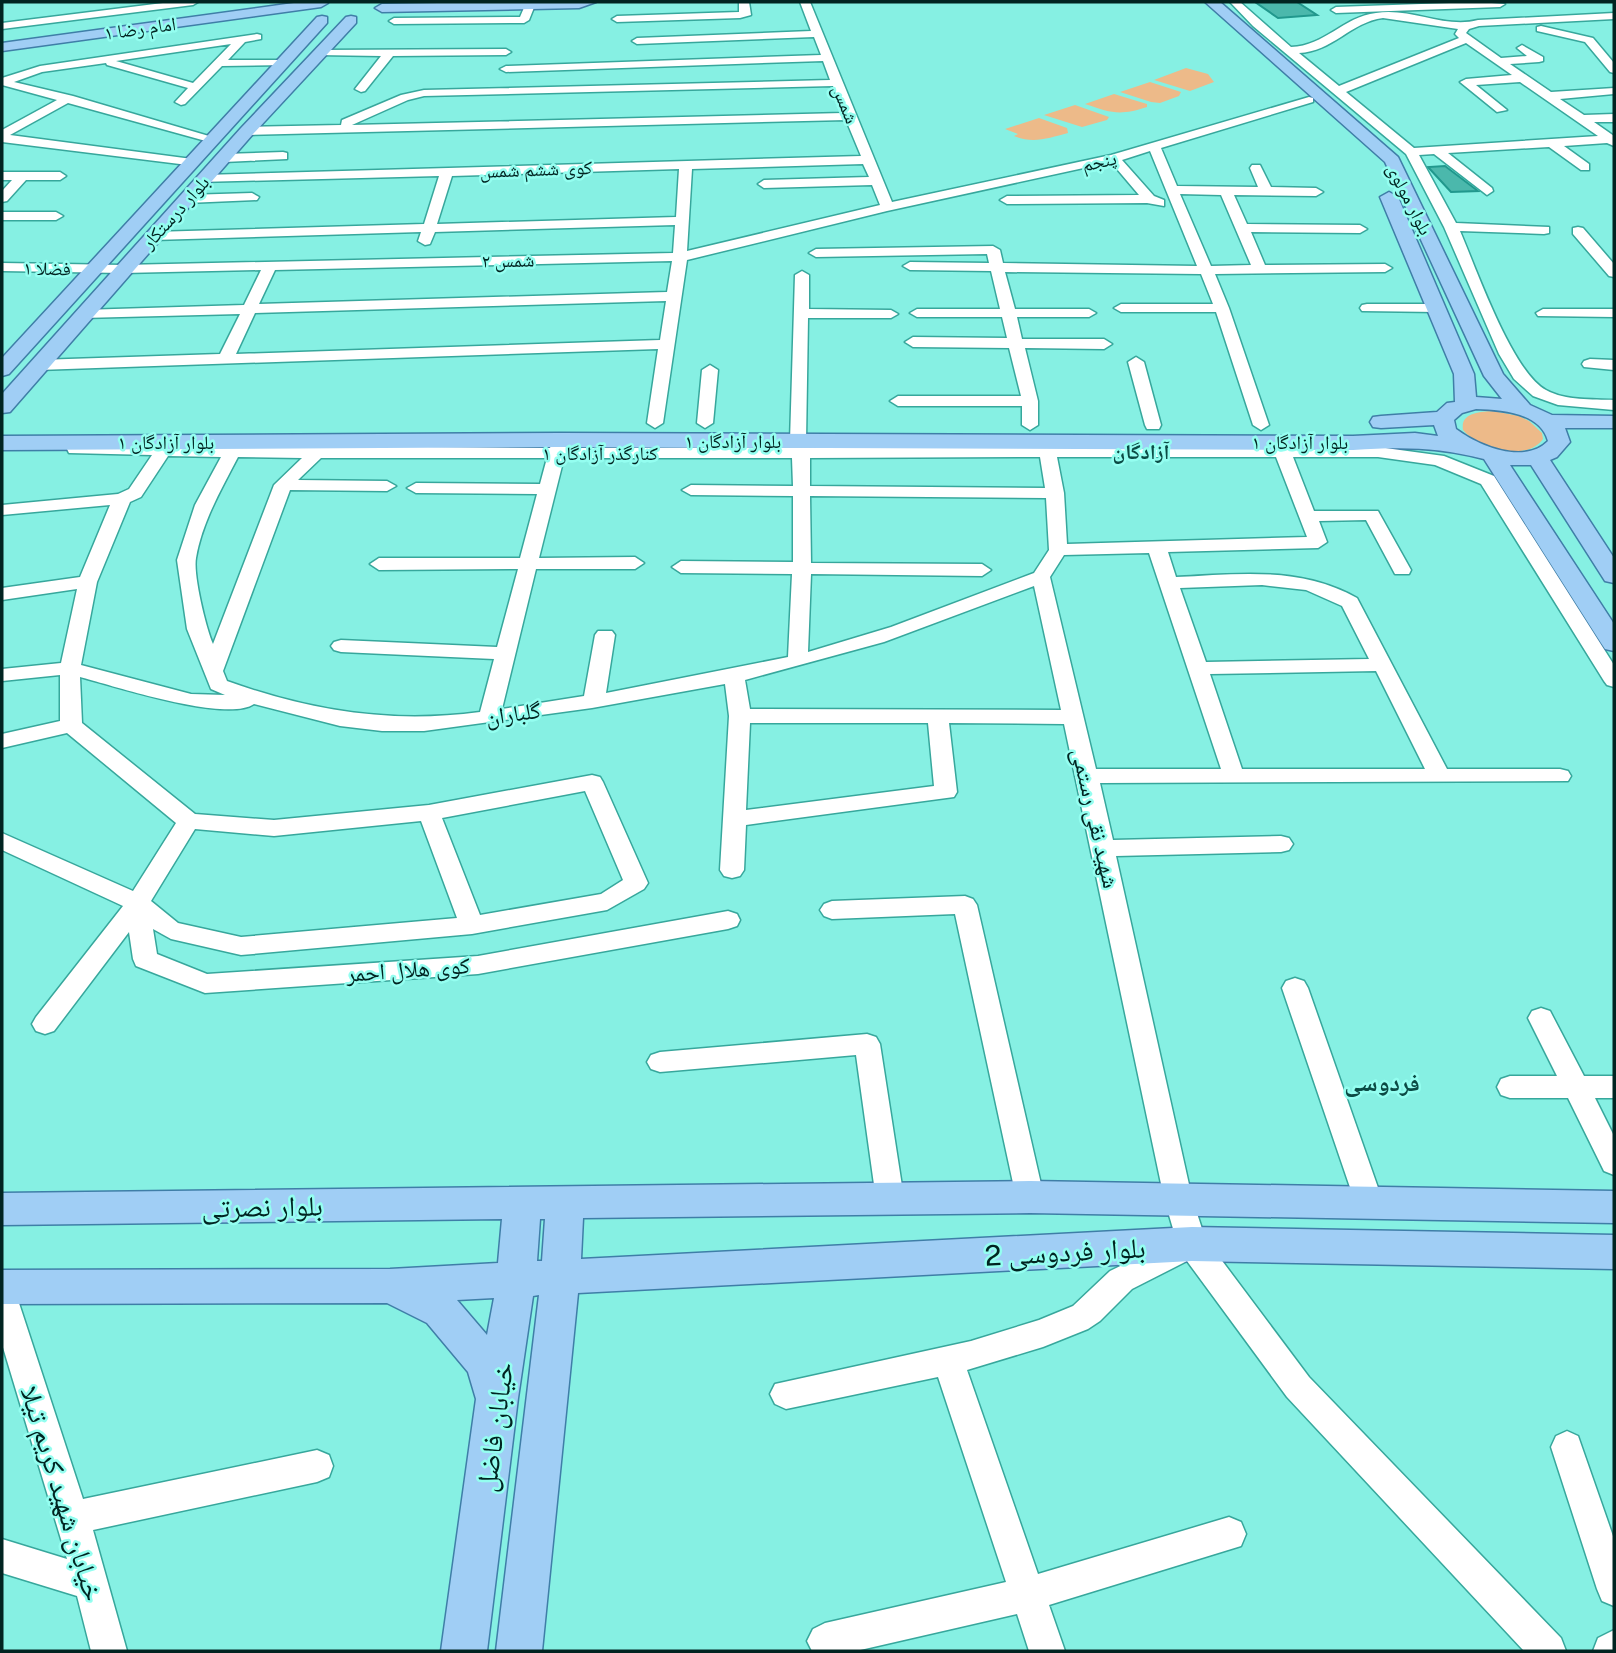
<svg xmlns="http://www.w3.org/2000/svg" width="1616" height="1653" viewBox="0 0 1616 1653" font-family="'Public Sans','Noto Naskh Arabic',sans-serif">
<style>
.green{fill:#edba89}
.building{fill:#4bb8ac;stroke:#21988d;stroke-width:2}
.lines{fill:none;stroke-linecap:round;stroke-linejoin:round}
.minor-casing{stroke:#37a79c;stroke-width:3}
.major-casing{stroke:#3f7ea7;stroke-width:3}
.minor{fill:#fff;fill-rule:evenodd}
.major{fill:#a0cef5;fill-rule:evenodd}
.labels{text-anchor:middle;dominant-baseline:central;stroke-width:5;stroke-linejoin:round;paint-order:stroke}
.far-street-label{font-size:19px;fill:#012421;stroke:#94fef0}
.far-neighbourhood-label{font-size:21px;font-weight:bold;fill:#0b4a44;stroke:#94fef0}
.street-label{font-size:23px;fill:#012421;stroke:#94fef0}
.neighbourhood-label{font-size:24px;font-weight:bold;fill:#0b4a44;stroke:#94fef0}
.near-street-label{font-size:28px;fill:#012421;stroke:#94fef0}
</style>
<rect width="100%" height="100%" fill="#86f0e3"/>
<path class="green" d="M1186 68 1208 74 1214 82 1190 91 1154 80Z
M1150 82 1181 92 1179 96 1160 103 1151 102 1120 92Z
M1114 94 1147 104V107C1119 116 1112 113 1085 104Z
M1075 105 1109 117 1107 120 1082 127 1044 115Z
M1039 118 1067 128 1068 133C1049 138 1033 144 1014 136L1018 134 1005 129Z
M1493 411 1519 416 1529 421 1542 433 1543 439C1526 463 1478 448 1463 430 1460 412 1481 412 1493 411Z"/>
<path class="building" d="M1255 2H1297L1317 15 1278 18Z
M1445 166 1478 191 1451 192 1428 167Z"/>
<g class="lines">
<defs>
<path id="minor" d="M171 2H198L193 5 2 29V23Z
M739 2H749L751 15 740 18 617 22 612 19 617 16 739 12Z
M800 2H810L892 202 1111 155 1309 97 1313 98V102L1161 148 1177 186 1258 187 1250 168 1252 165H1260L1271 187 1316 188 1323 192 1316 196 1234 195 1247 224 1360 225 1367 229 1360 233 1251 232 1265 265 1385 264 1392 268 1385 272 1215 274 1229 308 1269 425 1261 430 1253 425 1216 312H1121L1114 308 1121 304H1213L1201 274 1005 272 1015 309H1089L1096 313 1089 317H1017L1022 339H1104L1112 344 1104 349 1025 348 1038 401V425L1030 430 1022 425V406H898L890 401 898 396H1021L1009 348 913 347 905 342 913 337 1007 338 1002 317H917L910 313 917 309H1000L991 271 910 270 903 266 910 262 989 263 987 254 816 257 809 253 816 249 993 246 1000 250 1003 263 1197 266 1150 151 1122 160 1154 196 1164 200V206L1147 203 1007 204 1000 200 1007 196 1139 195 1111 162 887 211 687 260 663 423 655 428 647 423 658 349 38 370 30 365 38 360 220 354 240 314 82 318 75 314 82 310 244 305 261 270 123 273 2 271V263L123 265 673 253 675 225 435 232 430 244 425 245 418 241 421 232 153 240 146 236 153 232 424 224 439 176 199 182V176L204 175 861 156 846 120 247 135 241 131 247 127 341 125 342 120 401 95 424 90 830 80 823 61 506 72 500 69 506 66 821 55 814 37 637 44 632 41 637 38 811 31ZM833 86 843 113 352 125 408 100 424 96ZM863 164 869 177 764 180 758 184 764 188 872 185 880 205 687 251 692 169ZM679 169 676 217 437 224 452 176ZM1180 194 1221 195 1251 265 1211 266ZM672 261 667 292 259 304 275 270ZM666 301 660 340 236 354 255 313Z
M1230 2H1240L1291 47C1325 46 1343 17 1376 13 1410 7 1445 29 1478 20L1614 13V19L1479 26 1469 29 1466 33 1501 58 1527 56 1517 48 1522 45 1543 57V61L1539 62 1510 64 1551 92 1614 88V94L1560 99 1584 115 1614 114V122H1594L1614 136V146L1607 143 1564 146 1589 164V170H1581L1549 147 1448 153 1492 188 1493 191 1487 195 1434 154 1419 155 1456 223 1549 227V233L1544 234 1460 231C1476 268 1512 372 1546 390 1566 401 1592 399 1614 400V410L1558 405 1533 396 1514 379 1499 354 1444 227 1406 154 1253 26ZM1383 18 1458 29 1455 34 1459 38 1339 86 1299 53C1332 52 1351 22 1383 18ZM1466 43 1512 75 1466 79 1460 82 1497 112 1507 110 1476 85 1520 82 1598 136 1414 148 1346 92Z
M1478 2 1505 4 1500 7 1336 13 1331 10 1336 7Z
M526 3 535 5 529 20 524 23 394 24 389 21 394 18 520 17Z
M1541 26 1593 38 1614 63V73L1610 72 1585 42 1537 31V27Z
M257 34 261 35V39L245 42 228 60H283L289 63 287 65 222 66 185 104 181 105 175 102 188 88 107 65 106 63 42 72 14 82 73 96 219 139 213 143 68 103 10 135 192 159 198 163 196 166 2 142V130L57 100 2 85V78L40 66ZM231 44 193 83 116 61Z
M321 50 506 49 511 52 506 55 393 56 365 91 361 92 355 89 381 56 317 55V51Z
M283 152 287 153V159L224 162 218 158 224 154Z
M2 172H60L66 176 60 180H26L7 201 2 202V191L12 180H2Z
M252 193 259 197 257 200 187 203 180 199 187 195Z
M2 212H56L63 216 56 220H2Z
M1578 227 1583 228 1614 264V277L1609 276 1573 234V228Z
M802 271 809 275V309L891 310 898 314 891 318H808L806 441 798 446 790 441 795 275Z
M1367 304H1437L1444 308 1437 312 1362 311 1360 308 1362 305Z
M1543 309H1614V317L1538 316 1536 313Z
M1136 357 1144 362 1161 425 1159 429H1147L1145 425 1128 362Z
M1590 359 1614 360V370L1584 367 1582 364 1584 361Z
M710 365 718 370 713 423 705 428 697 423 702 370Z
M560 435 568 440 567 448 1038 447 1037 441 1045 436 1051 437 1055 447H1378L1444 456 1494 476 1614 665V687L1607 685 1604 681 1481 484 1435 465 1378 457H1293L1314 511H1378L1411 570 1409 574H1395L1366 520 1319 521 1327 542 1318 548 1168 552 1176 577C1239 574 1300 566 1357 598L1447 769H1560L1568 771 1571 776 1568 781 1100 783 1113 840 1281 836 1289 838 1293 844 1289 850 1281 852 1116 856 1192 1198 1205 1238 1309 1377 1561 1638 1566 1651H1524L1287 1397 1187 1261 1132 1289 1100 1321 1088 1329 1043 1347 967 1370 1038 1574 1229 1517 1241 1522 1246 1534 1241 1546 1049 1605 1065 1651H1029L1017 1614 856 1651H812L807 1641 813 1629 825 1623 1006 1582 938 1377 786 1409 775 1404 770 1394 775 1384 971 1341 1039 1320 1073 1306 1110 1271 1176 1239 1164 1198 1064 724 949 723 957 792 954 797 746 825 744 870 740 876 732 878 724 876 720 870 729 716 725 684 592 708 424 731H382L340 726 254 704C227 723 114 686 80 677L82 723 195 814 274 820 429 805 592 775 600 777 603 782 648 883 644 889 607 910 472 934 241 955 171 939 153 929 157 954 207 974 478 956 728 911 737 914 740 920 737 926 728 929 478 974 205 993 136 966 133 959 129 932 54 1031 45 1034 36 1031 32 1024 36 1017 123 906 2 850V833L133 891 176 823 67 733 2 748V734L60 721V675L2 681V669L61 663 77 589 2 600V588L80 577 110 505 2 515V505L118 494 129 489 152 455 69 453 67 449 69 445 75 444 550 448 554 436ZM168 456 221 457 195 505 177 560 187 629 211 689 225 695 191 694 81 665 97 582 130 502 141 497ZM238 457 302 458 274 485 213 644C206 628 193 575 196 558 202 522 222 488 238 457ZM1040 457 1045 488 810 486V458ZM1057 457H1276L1307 537 1067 544 1064 493ZM321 458H547L540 484 416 483 407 488 416 493 537 494 520 558H379L370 564 379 570 518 569 497 647 341 640 334 642 331 646 334 650 341 652 494 659 480 712C391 724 311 711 227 681L223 671 290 490 387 491 396 486 387 481 298 480ZM564 458H792L793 486 691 485 682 490 691 495 793 496V562L681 561 672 567 681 573 792 574 788 657 606 693 615 635 612 631H598L595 635 584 696 502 709 536 569H635L644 563 635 557 539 558ZM810 496 1046 498 1049 550 1034 573 891 627 808 652 811 574 982 576 991 570 982 564 811 563ZM1149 553 1221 769H1096L1050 577 1064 555ZM1262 585 1306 590 1342 606 1369 659 1206 662 1180 588ZM1034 586 1061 710 750 709 745 680 884 642ZM1376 671 1425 769H1242L1210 674ZM750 723H928L934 786 746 810ZM585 791 623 880 601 894 480 915 442 818ZM421 821 457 918 241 937 178 923 151 901 195 829 274 836Z
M965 896 973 899 977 905 1044 1197 1040 1206 1030 1209 1020 1206 1016 1197 955 914 832 919 824 916 820 910 824 904 832 901Z
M1295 978 1304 981 1308 988 1383 1202 1379 1211 1369 1214 1359 1211 1355 1202 1282 988 1286 981Z
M1541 1008 1550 1011 1584 1076H1614V1098H1595L1614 1136V1175L1604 1171 1568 1098H1510L1501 1095 1497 1087 1501 1079 1510 1076H1557L1528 1018 1532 1011Z
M867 1034 876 1037 880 1044 904 1199 900 1208 890 1211 880 1208 876 1199 856 1055 660 1072 651 1069 647 1062 651 1055 660 1052Z
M2 1284 13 1287 17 1297 83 1499 317 1450 329 1455 333 1466 329 1477 317 1482 93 1530 127 1651H91L77 1596 2 1573V1539L67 1559 2 1344Z
M1567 1431 1578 1436 1614 1539V1606L1602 1601 1597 1589 1551 1447 1556 1436Z
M1614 1630V1651H1593L1598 1638Z"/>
<path id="major" d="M301 2 328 3 321 7 2 51V43Z
M494 2H596L579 8 382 12 375 8 382 4Z
M1205 2H1220L1398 157 1503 374 1530 405 1552 415 1614 416V428H1565L1570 442 1557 457 1550 460 1614 558V583L1605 581 1531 465H1510L1614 624V651L1605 649 1601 643 1484 459C1436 447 1402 447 1353 450L560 447 2 450V436L560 433 1353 436 1415 433 1438 436 1434 425 1381 428 1373 427 1370 422 1373 417 1381 416 1437 412 1447 403 1455 402 1454 374 1380 197 1389 192 1398 197 1474 374 1476 397 1502 399 1484 376 1385 162ZM1476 409C1501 410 1540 412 1548 441 1524 465 1479 446 1456 429L1454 420 1462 413Z
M322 16 327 17V23L9 374 2 376V358L317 17Z
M351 16 356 17V23L253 134 10 412 2 413V394L241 128 346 17Z
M1030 1181 1614 1191V1223L1030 1213 583 1218 581 1259 1192 1227 1614 1235V1269L1192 1261 578 1293 542 1651H496L539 1295 533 1296 518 1398 487 1651H441L476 1399 468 1372 427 1323 387 1303 2 1304V1270L390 1269 498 1263 502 1219 2 1225V1193ZM540 1219H545L542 1261H537ZM494 1298 487 1335 457 1300Z"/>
</defs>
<use href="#minor" class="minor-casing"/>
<use href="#major" class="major-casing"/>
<use href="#minor" class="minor"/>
<use href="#major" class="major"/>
</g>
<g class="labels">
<g class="far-street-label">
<text transform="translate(140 28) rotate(-8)">امام رضا ۱</text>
<text transform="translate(846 104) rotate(68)">شمس</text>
<text transform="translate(1099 161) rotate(-13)">پنجم</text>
<text transform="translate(536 169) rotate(-2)">کوی ششم شمس</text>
<text transform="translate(1410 199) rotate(63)">بلوار مولوی</text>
<text transform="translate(175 212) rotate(-48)">بلوار درستکار</text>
<text transform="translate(508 260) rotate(-1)">شمس ۲</text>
<text transform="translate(47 268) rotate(1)">فضلا ۱</text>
<text x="733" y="441">بلوار آزادگان ۱</text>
<text x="166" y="442">بلوار آزادگان ۱</text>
<text x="1300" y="442">بلوار آزادگان ۱</text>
<text x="600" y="453">کنارگذر آزادگان ۱</text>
</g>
<g class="far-neighbourhood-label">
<text x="1141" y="451">آزادگان</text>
</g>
<g class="street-label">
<text transform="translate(513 713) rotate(-8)">گلباران</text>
<text transform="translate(1096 818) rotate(77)">شهید نقی رستمی</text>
<text transform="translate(408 969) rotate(-4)">کوی هلال احمر</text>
</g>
<g class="neighbourhood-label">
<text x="1382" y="1082">فردوسی</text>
</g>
<g class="near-street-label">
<text transform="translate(262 1206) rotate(-1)">بلوار نصرتی</text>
<text transform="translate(1065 1251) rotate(-3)">بلوار فردوسی 2</text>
<text transform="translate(494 1427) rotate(-82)">خیابان فاضل</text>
<text transform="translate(63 1493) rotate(73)">خیابان شهید کریم تیلا</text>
</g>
</g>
<rect width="1616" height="1653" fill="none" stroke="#012421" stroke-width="7"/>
</svg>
